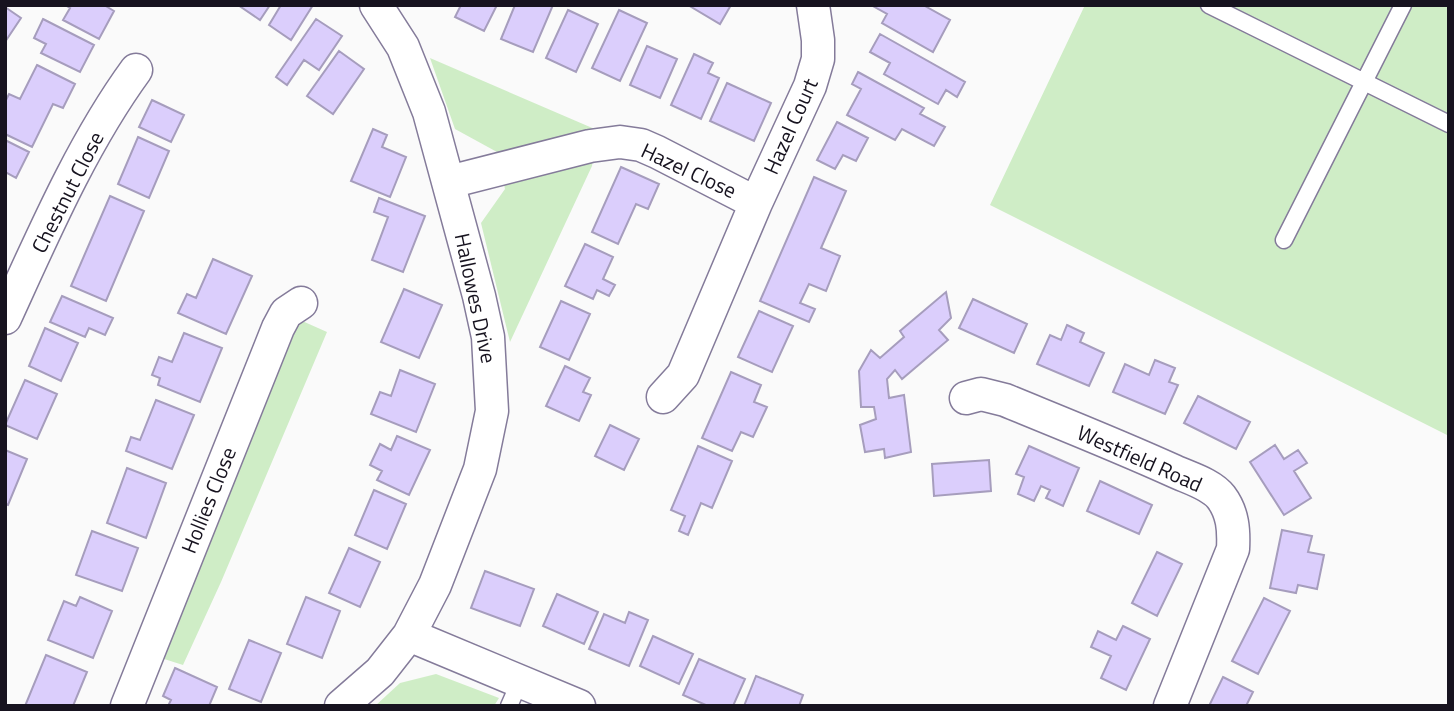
<svg xmlns="http://www.w3.org/2000/svg" width="1454" height="711" viewBox="0 0 1454 711" font-family="'Titillium Web',sans-serif">
<style>
.green{fill:#cfedc6}
.building{fill:#dbcefc;stroke:#a69dbd;stroke-width:2}
.lines{fill:none;stroke-linecap:round;stroke-linejoin:round}
.lane-casing{stroke:#847b9a;stroke-width:19}
.street-casing{stroke:#847b9a;stroke-width:35}
.lane{stroke:#fff;stroke-width:16}
.street{stroke:#fff;stroke-width:32}
.labels{text-anchor:middle;dominant-baseline:central;stroke-width:5;stroke-linejoin:round;paint-order:stroke}
.street-label{font-size:21px;fill:#17131f;stroke:#fff}
</style>
<rect width="100%" height="100%" fill="#fafafa"/>
<path class="green" d="M1085 5H1449V436L990 205Z
M430 58 597 130 592 166 510 342 481 223 505 189 497 152 455 129Z
M300 320 327 332 221 582 183 665 161 658 264 404Z
M436 674 499 698 494 706H375L400 683Z"/>
<path class="building" d="M65 5H104L114 11 99 39 63 20 70 8Z
M238 5H270L260 20Z
M281 5H313L291 40 269 25Z
M461 5H497L484 31 455 17Z
M515 5H553L533 52 501 39Z
M688 5H731L720 24Z
M871 5H923L950 20 933 52 882 23 887 14Z
M5 7 21 18 5 42Z
M568 10 598 24 576 72 546 58Z
M619 10 647 23 620 81 592 68Z
M43 19 94 45 80 72 41 53 46 44 34 38Z
M316 19 342 36 319 70 304 60 287 85 276 77Z
M880 34 965 82 957 97 946 90 938 104 884 74 890 63 870 52Z
M647 46 677 59 660 98 630 85Z
M339 51 364 69 333 114 307 96Z
M694 54 713 63 708 73 719 78 701 119 671 105Z
M37 65 75 84 63 108 53 104 32 147 5 134V102L9 94 20 99Z
M858 72 924 108 920 114 945 127 934 146 902 129 895 140 847 115 861 89 852 84Z
M727 83 771 103 754 141 710 121Z
M152 100 184 115 171 142 139 127Z
M837 122 868 138 856 161 843 155 835 169 817 160Z
M373 129 387 135 382 147 406 157 390 197 351 181Z
M138 137 169 151 149 198 118 184Z
M5 140 29 152 16 178 5 172Z
M621 167 659 184 648 209 636 204 618 244 592 232Z
M814 177 846 191 821 248 840 256 826 291 809 284 800 303 815 309 809 322 760 301Z
M110 196 144 211 106 301 71 286Z
M379 198 425 216 403 272 372 260 388 217 374 212Z
M585 244 613 257 603 279 615 285 609 296 597 290 593 299 565 286Z
M213 259 252 276 226 334 178 313 187 294 196 298Z
M404 289 442 305 419 358 381 342Z
M946 292 951 318 939 330 948 340 902 379 895 370 887 379 889 398 904 395 911 452 885 458 884 449 865 452 860 425 876 419 874 407H861L859 371 871 350 880 358 904 337 900 331Z
M62 296 113 318 105 335 89 328 85 337 50 322Z
M973 299 1027 324 1014 353 959 328Z
M561 301 590 314 569 360 540 347Z
M759 311 793 326 772 372 738 357Z
M1067 325 1084 333 1080 342 1104 353 1089 386 1037 364 1050 335 1061 340Z
M45 328 78 343 61 381 29 366Z
M184 333 222 348 200 402 158 385 160 378 152 375 159 357 172 362Z
M1155 360 1175 368 1169 382 1178 385 1165 414 1113 392 1125 364 1149 375Z
M565 366 590 378 583 392 591 395 579 421 546 406Z
M400 370 435 384 416 432 371 414 380 392 391 396Z
M731 372 761 385 754 402 767 407 753 437 741 432 732 451 702 438Z
M25 380 57 394 37 439 5 425Z
M1198 396 1250 422 1236 449 1184 423Z
M156 400 194 415 172 469 126 451 131 437 140 440Z
M610 425 639 439 624 470 595 456Z
M397 436 430 450 409 495 377 480 382 471 370 465 380 444 391 450Z
M1275 445 1284 459 1298 450 1307 463 1294 471 1311 498 1284 515 1250 462Z
M698 446 732 461 712 508 701 503 688 535 679 531 685 516 671 510Z
M1029 446 1079 468 1063 506 1046 498 1050 490 1041 486 1034 501 1018 494 1024 477 1016 474Z
M5 450 27 459 8 505 5 504Z
M989 460 991 491 934 496 932 464Z
M127 468 166 483 146 538 107 523Z
M1100 481 1152 505 1139 534 1087 511Z
M374 490 406 504 387 549 355 535Z
M1282 530 1312 536 1308 552 1324 555 1317 589 1298 585 1296 593 1270 588Z
M92 531 138 548 122 591 76 575Z
M349 548 380 562 360 607 329 593Z
M1157 552 1182 564 1157 616 1132 603Z
M485 571 534 589 520 626 471 608Z
M557 594 598 612 584 644 543 626Z
M80 597 112 611 93 658 48 640 64 601 76 606Z
M306 597 340 611 322 658 287 644Z
M1264 598 1290 611 1258 674 1232 661Z
M629 612 648 620 629 666 589 649 604 614 625 623Z
M1123 626 1150 639 1126 690 1101 678 1111 656 1091 647 1098 631 1116 640Z
M653 636 693 654 679 684 640 666Z
M249 640 281 653 261 702 229 689Z
M46 655 87 672 73 706H25Z
M699 659 745 679 733 706H708L683 695Z
M175 668 217 687 209 706H168L171 700 163 696Z
M756 676 803 695 799 706H744Z
M1223 677 1253 692 1246 706H1209Z"/>
<g class="lines">
<defs>
<path id="lane" d="M1209 5 1449 124
M1284 240 1403 5
M509 706 520 681"/>
<path id="street" d="M449 182 590 146 620 142 641 145 657 152 756 203
M5 318C43 235 82 144 136 70
M663 397 683 375 756 203 810 86 818 59V40L813 5
M966 398 981 394 1005 400C1061 423 1119 446 1174 471 1189 478 1211 484 1221 497 1233 513 1234 530 1233 549L1170 706
M409 635 579 706
M127 706 278 328 286 313 301 303
M341 706 380 672 409 635 435 585 480 469 492 411 488 337 479 296 429 112 403 47 376 5"/>
</defs>
<use href="#lane" class="lane-casing"/>
<use href="#street" class="street-casing"/>
<use href="#lane" class="lane"/>
<use href="#street" class="street"/>
</g>
<g class="labels">
<g class="street-label">
<text transform="translate(790 126) rotate(-66)">Hazel Court</text>
<text transform="translate(689 170) rotate(25)">Hazel Close</text>
<text transform="translate(67 192) rotate(-63)">Chestnut Close</text>
<text transform="translate(476 298) rotate(78)">Hallowes Drive</text>
<text transform="translate(1140 458) rotate(24)">Westfield Road</text>
<text transform="translate(208 500) rotate(-68)">Hollies Close</text>
</g>
</g>
<rect width="1454" height="711" fill="none" stroke="#17131f" stroke-width="14"/>
</svg>
